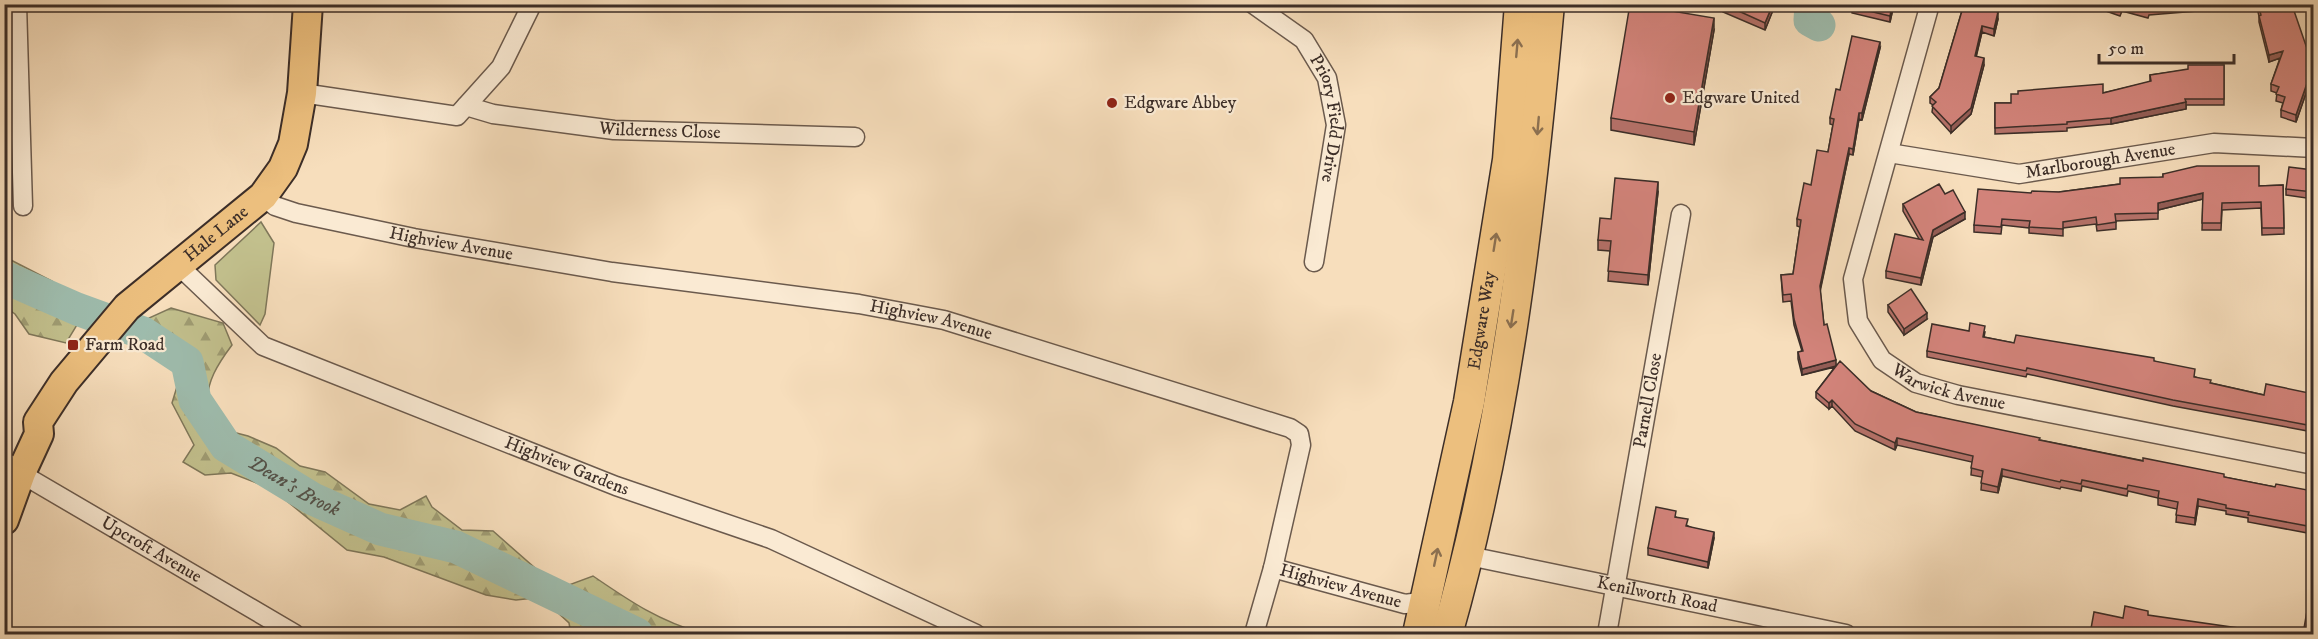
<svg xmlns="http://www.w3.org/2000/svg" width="2318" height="639" viewBox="0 0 2318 639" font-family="'IM FELL DW Pica',serif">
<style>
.green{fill:#c2c08d;stroke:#7f775a;stroke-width:1.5}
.forest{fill:url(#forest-firs);stroke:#7f775a;stroke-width:1.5}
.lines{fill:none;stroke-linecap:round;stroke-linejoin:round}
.river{stroke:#9ebcad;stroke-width:33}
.minor-casing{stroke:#6b5a4d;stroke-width:21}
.primary-casing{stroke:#3c2e28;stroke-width:32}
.trunk-casing{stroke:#3c2e28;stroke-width:33}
.minor{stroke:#faead3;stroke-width:18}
.primary{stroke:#ecbf7e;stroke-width:28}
.trunk{stroke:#ecbf7e;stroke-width:30}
.wall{fill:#b57169;stroke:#3c2e28;stroke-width:1.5}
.shaded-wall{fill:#935c55;stroke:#3c2e28;stroke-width:1.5}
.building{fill:#d2837a;stroke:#3c2e28;stroke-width:1.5}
.oneway{stroke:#8b6f4f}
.poi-dot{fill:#8f2418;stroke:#faead3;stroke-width:2}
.labels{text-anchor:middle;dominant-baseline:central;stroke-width:4.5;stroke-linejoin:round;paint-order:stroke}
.poi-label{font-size:18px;fill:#3c2e28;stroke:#faead3;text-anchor:start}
.street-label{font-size:18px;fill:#3c2e28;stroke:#faead3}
.water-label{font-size:20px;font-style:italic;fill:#545249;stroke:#faead3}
</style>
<defs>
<pattern id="forest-firs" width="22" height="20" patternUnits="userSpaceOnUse" patternTransform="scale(1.5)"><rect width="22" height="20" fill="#c2c08d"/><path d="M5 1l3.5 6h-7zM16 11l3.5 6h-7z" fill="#9f9c73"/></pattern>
</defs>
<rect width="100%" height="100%" fill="#f7debc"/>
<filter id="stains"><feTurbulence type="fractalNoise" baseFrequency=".00333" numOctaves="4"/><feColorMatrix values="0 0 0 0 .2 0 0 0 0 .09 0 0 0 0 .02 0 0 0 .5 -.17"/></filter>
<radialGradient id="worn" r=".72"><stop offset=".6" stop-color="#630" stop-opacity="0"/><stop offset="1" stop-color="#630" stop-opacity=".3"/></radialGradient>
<path class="green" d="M261 222 274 243 265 314 260 325 216 280 215 265Z"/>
<path class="forest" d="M5 257 52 281 69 300 86 304 80 320 66 343 29 334 15 314 5 307Z
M171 308 223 323 232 345C220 361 203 385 209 407 211 414 218 422 221 429L248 436 276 448 300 466 325 472 369 504 400 510 426 496 432 507 462 530 493 531 543 575 534 598 516 600 486 595 384 557 347 550 272 489 231 473 205 475 183 462 194 445 172 403 179 380 169 365 137 337 149 318Z
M593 576C631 602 659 621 704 634H571L569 623 555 610 566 586Z"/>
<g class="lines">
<g class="river">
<path d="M1811 4 1810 20 1819 25"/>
<path id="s1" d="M4 277 77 309 143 333 187 362 195 400 226 446 313 499 380 529 456 547 637 634"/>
</g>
<defs>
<g id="minor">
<path d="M17 4 23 206"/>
<path id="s2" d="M1253 4 1304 40 1327 78 1336 125 1314 262"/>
<path id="s3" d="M1930 4 1853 279 1858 321 1882 360 1916 383 1958 395 2314 465"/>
<path d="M302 93 457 116 501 67 532 4"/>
<path id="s4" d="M466 106 493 114 614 130 855 137"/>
<path id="s5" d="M1889 153 2019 174 2214 143 2314 148"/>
<path id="s6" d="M263 196 275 206 296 213 414 238 612 272 859 304 944 320 1290 428 1299 434 1301 445 1273 568 1254 634"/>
<path id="s7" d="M178 265 263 346 616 486 771 539 976 634"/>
<path id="s8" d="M4 461 32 480 295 634"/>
<path id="s9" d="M1469 556 1846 634"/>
<path id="s10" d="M1273 568 1405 604 1427 601"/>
<path id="s11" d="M1607 634 1681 214"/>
</g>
<g id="primary">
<path id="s12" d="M4 520 21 473 39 434 38 422 64 382 127 307 263 196 283 168 293 144 302 93 308 4"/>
</g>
<g id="trunk">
<path id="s13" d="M1418 634 1469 402 1508 160 1520 4"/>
<path d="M1447 634C1505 430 1530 216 1549 4"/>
</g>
</defs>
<use href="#minor" class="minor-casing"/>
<use href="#primary" class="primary-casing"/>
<use href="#trunk" class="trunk-casing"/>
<use href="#minor" class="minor"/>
<use href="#primary" class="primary"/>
<use href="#trunk" class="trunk"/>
</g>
<path class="wall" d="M1723 4 1773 10 1765 30 1723 12Z
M1852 4H1894L1890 22 1852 13Z
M1964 4H1991L1989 10 1998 19 1994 36 1982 32 1976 56 1984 65 1971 114 1951 133 1932 112 1933 105 1930 103V97L1939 88Z
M2086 4H2197V11L2149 15 2148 18 2122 11 2120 16Z
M2256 4H2287L2313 73 2296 122 2281 117V110L2283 103 2276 101 2277 93 2271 91V84L2280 58 2269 62 2259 22V16Z
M1714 30 1694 145 1611 130V118Z
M1880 48 1862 120 1859 119 1853 155 1849 154 1820 290 1824 325 1836 365 1871 391 1916 412 2040 440 2224 477 2275 487 2313 491V534L2248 522V518L2226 514V511L2198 506 2195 525 2176 522 2177 509 2158 505V498L2128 491 2127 496 2082 486 2081 491 2061 487 2060 489 2002 476 1998 493 1981 490 1982 477 1971 475 1972 462 1897 445 1895 450 1855 431 1832 406 1829 409 1816 398V392L1835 367 1802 375 1798 359V352L1802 351 1794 325 1791 301 1783 302 1781 275 1793 274 1800 227 1797 226V219L1811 185 1828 152 1833 125 1830 124V118L1840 90Z
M2224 65V105H2186V109L2111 124 2067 128V131L1995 134V103H2011L2103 93 2150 82V75Z
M2313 170V199L2286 195V189Z
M2163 174 2259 186 2283 185 2284 234 2262 235 2261 208 2222 210 2221 230H2202L2203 199 2158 210V219L2116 221V229L2097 231 2096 224 2063 228V236L2029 233V228L2002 225 2001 234 1974 232V225L2031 193 2059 192 2120 184 2163 177Z
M1658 192 1648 285 1608 281 1610 251 1598 250V240L1611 219Z
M1945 194 1965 219 1933 237 1921 285 1886 278V271L1919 239 1903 211V204Z
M1888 305 1927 319 1904 335 1888 312Z
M1969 331 1985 332 1984 337 2014 343 2154 361 2211 383 2264 395 2309 399 2308 401 2313 402V432L2173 406 2027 374 2026 377 1927 357V351Z
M1676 517 1688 526 1714 538 1708 568 1648 555V548Z"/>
<path class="shaded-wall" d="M1773 4V10L1765 30V23Z
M1892 4H1894L1890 22V16Z
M1998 12V19L1994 36V29Z
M1714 18V30L1694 145V132Z
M1982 26V32L1975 62V56Z
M1880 42V48L1862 120V113Z
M2283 51V57L2269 62V55Z
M1984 58V65L1971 114 1951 133V126Z
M2313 66V73L2296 122V115Z
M2186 102V109L2111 124V118Z
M1859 113V119L1853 155V149Z
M1849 148V154L1820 292V286Z
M1658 182V192L1648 285V275Z
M2203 193V199L2158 210V203Z
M1965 212V219L1933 237 1921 285V278L1933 230Z
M1927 313V319L1904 335V329Z
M1836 360V366L1802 375V369Z
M1832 400V406L1829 409V403Z
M1897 438V445L1895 450V443Z
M2002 469V476L1998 493V487Z
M2198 499V506L2195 525V518Z
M1714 532V538L1708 568V562Z"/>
<path class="building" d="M1630 4 1714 18 1694 132 1611 118Z
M1723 4H1773L1765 23Z
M1852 4H1892L1890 16 1852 7Z
M1964 4H1989L1988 9 1998 12 1994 29 1982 26 1975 56 1984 58 1971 108 1951 126 1932 106 1936 102 1930 97 1939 88Z
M2111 4H2121L2120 7Z
M2129 4H2173L2149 7 2148 9Z
M2258 4H2287L2288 6 2292 5 2313 66 2296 115 2281 110 2285 97 2276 94 2279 87 2271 84 2283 51 2269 55 2259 16 2261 15Z
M1852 36 1880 42 1862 113H1859L1853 149 1849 148 1820 286 1824 325 1827 324 1836 360 1802 369 1798 352 1803 351 1794 319 1791 294 1783 295 1781 275 1793 274 1801 220 1797 219 1804 183 1811 185 1817 150 1828 152 1834 119 1830 118 1836 89 1840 90Z
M2188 65H2224V99H2185L2186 102 2111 118 2067 122V124L1995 128V103H2011V94H2018V91L2103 84V93L2151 81 2150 75 2188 69Z
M2197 166H2259V186L2283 185 2284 228H2262L2261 202 2222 203 2221 223H2202L2203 193 2158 203V213L2115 214 2116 222 2097 225 2096 217 2063 222V229L2029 227 2030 221 2002 219 2001 227 1974 225 1978 189 2031 193 2032 191 2059 192 2120 184V178L2163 177V174Z
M2289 167 2313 170V192L2286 189Z
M1615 178 1658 182 1648 275 1608 271 1611 241 1598 240 1600 218 1611 219Z
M1939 184 1945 194 1953 190 1965 212 1933 230 1921 278 1886 271 1895 234 1923 240 1903 204Z
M1911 289 1927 313 1904 329 1888 305Z
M1970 323 1985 326 1983 337 2014 343 2016 335 2154 358V361L2195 369 2194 377 2211 380 2210 383 2264 395 2266 384 2309 393 2307 401 2313 402V426L2173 400 2027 368 2026 371 1927 351 1932 324 1969 331Z
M1840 361 1871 391 1916 412 2040 438 2039 440 2143 461V458L2224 474V477L2275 487 2276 484 2313 491V527L2248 515 2249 512 2226 508V505L2198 499 2195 518 2176 515 2178 502 2158 498 2159 491 2128 485 2127 489 2082 480 2081 484 2061 480 2060 482 2002 469 1998 487 1981 483 1983 471 1971 468 1973 456 1897 438 1895 443 1855 424 1832 400 1829 403 1816 392Z
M1656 507 1676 511 1675 517 1688 519 1686 526 1714 532 1708 562 1648 548Z
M2308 605 2313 606V634H2303Z
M2125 606 2148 611V615L2266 632V634H2090L2094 612 2123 618Z"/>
<defs><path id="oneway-shaft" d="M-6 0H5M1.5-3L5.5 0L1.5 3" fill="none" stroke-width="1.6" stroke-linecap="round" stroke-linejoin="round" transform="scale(1.5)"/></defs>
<g class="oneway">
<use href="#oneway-shaft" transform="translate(1517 48) rotate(-85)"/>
<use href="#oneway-shaft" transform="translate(1538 126) rotate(95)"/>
<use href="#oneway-shaft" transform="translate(1495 242) rotate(-81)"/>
<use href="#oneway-shaft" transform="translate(1512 319) rotate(99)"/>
<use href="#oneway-shaft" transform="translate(1436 557) rotate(-78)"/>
</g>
<g class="poi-dot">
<circle cx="1670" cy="98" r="6"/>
<circle cx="1112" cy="103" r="6"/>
<rect x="67" y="339" width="12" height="12" rx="3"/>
</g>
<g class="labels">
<g class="poi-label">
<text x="1682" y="98">Edgware United</text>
<text x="1124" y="103">Edgware Abbey</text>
<text x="85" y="345">Farm Road</text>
</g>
<g class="street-label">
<text stroke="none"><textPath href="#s2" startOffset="147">Priory Field Drive</textPath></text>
<text stroke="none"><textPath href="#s4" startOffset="196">Wilderness Close</textPath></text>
<text stroke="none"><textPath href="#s5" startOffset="214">Marlborough Avenue</textPath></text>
<text stroke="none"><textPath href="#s12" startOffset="366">Hale Lane</textPath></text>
<text stroke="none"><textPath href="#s6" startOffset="196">Highview Avenue</textPath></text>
<text stroke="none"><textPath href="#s6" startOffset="682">Highview Avenue</textPath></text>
<text stroke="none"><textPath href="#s13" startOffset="320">Edgware Way</textPath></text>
<text stroke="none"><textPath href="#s3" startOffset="447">Warwick Avenue</textPath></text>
<text stroke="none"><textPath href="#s11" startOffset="237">Parnell Close</textPath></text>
<text stroke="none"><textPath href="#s7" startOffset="444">Highview Gardens</textPath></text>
<text stroke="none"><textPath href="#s8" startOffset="172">Upcroft Avenue</textPath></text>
<text stroke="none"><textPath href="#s10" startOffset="70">Highview Avenue</textPath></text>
<text stroke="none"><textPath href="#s9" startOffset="192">Kenilworth Road</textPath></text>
</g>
<g class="water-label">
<text stroke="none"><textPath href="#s1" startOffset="376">Dean's Brook</textPath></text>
</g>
</g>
<rect width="2318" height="639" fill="none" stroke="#f7debc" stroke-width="24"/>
<rect x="6" y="6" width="2306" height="627" fill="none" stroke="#3c2e28" stroke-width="3"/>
<rect x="12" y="12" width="2294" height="615" fill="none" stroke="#3c2e28" stroke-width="1.5"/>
<path d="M2099 54v9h135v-9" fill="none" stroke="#3c2e28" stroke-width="3"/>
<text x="2108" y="54" font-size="18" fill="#3c2e28" stroke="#faead3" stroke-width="4.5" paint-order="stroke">50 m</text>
<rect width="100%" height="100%" filter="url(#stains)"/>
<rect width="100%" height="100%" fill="url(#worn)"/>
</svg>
